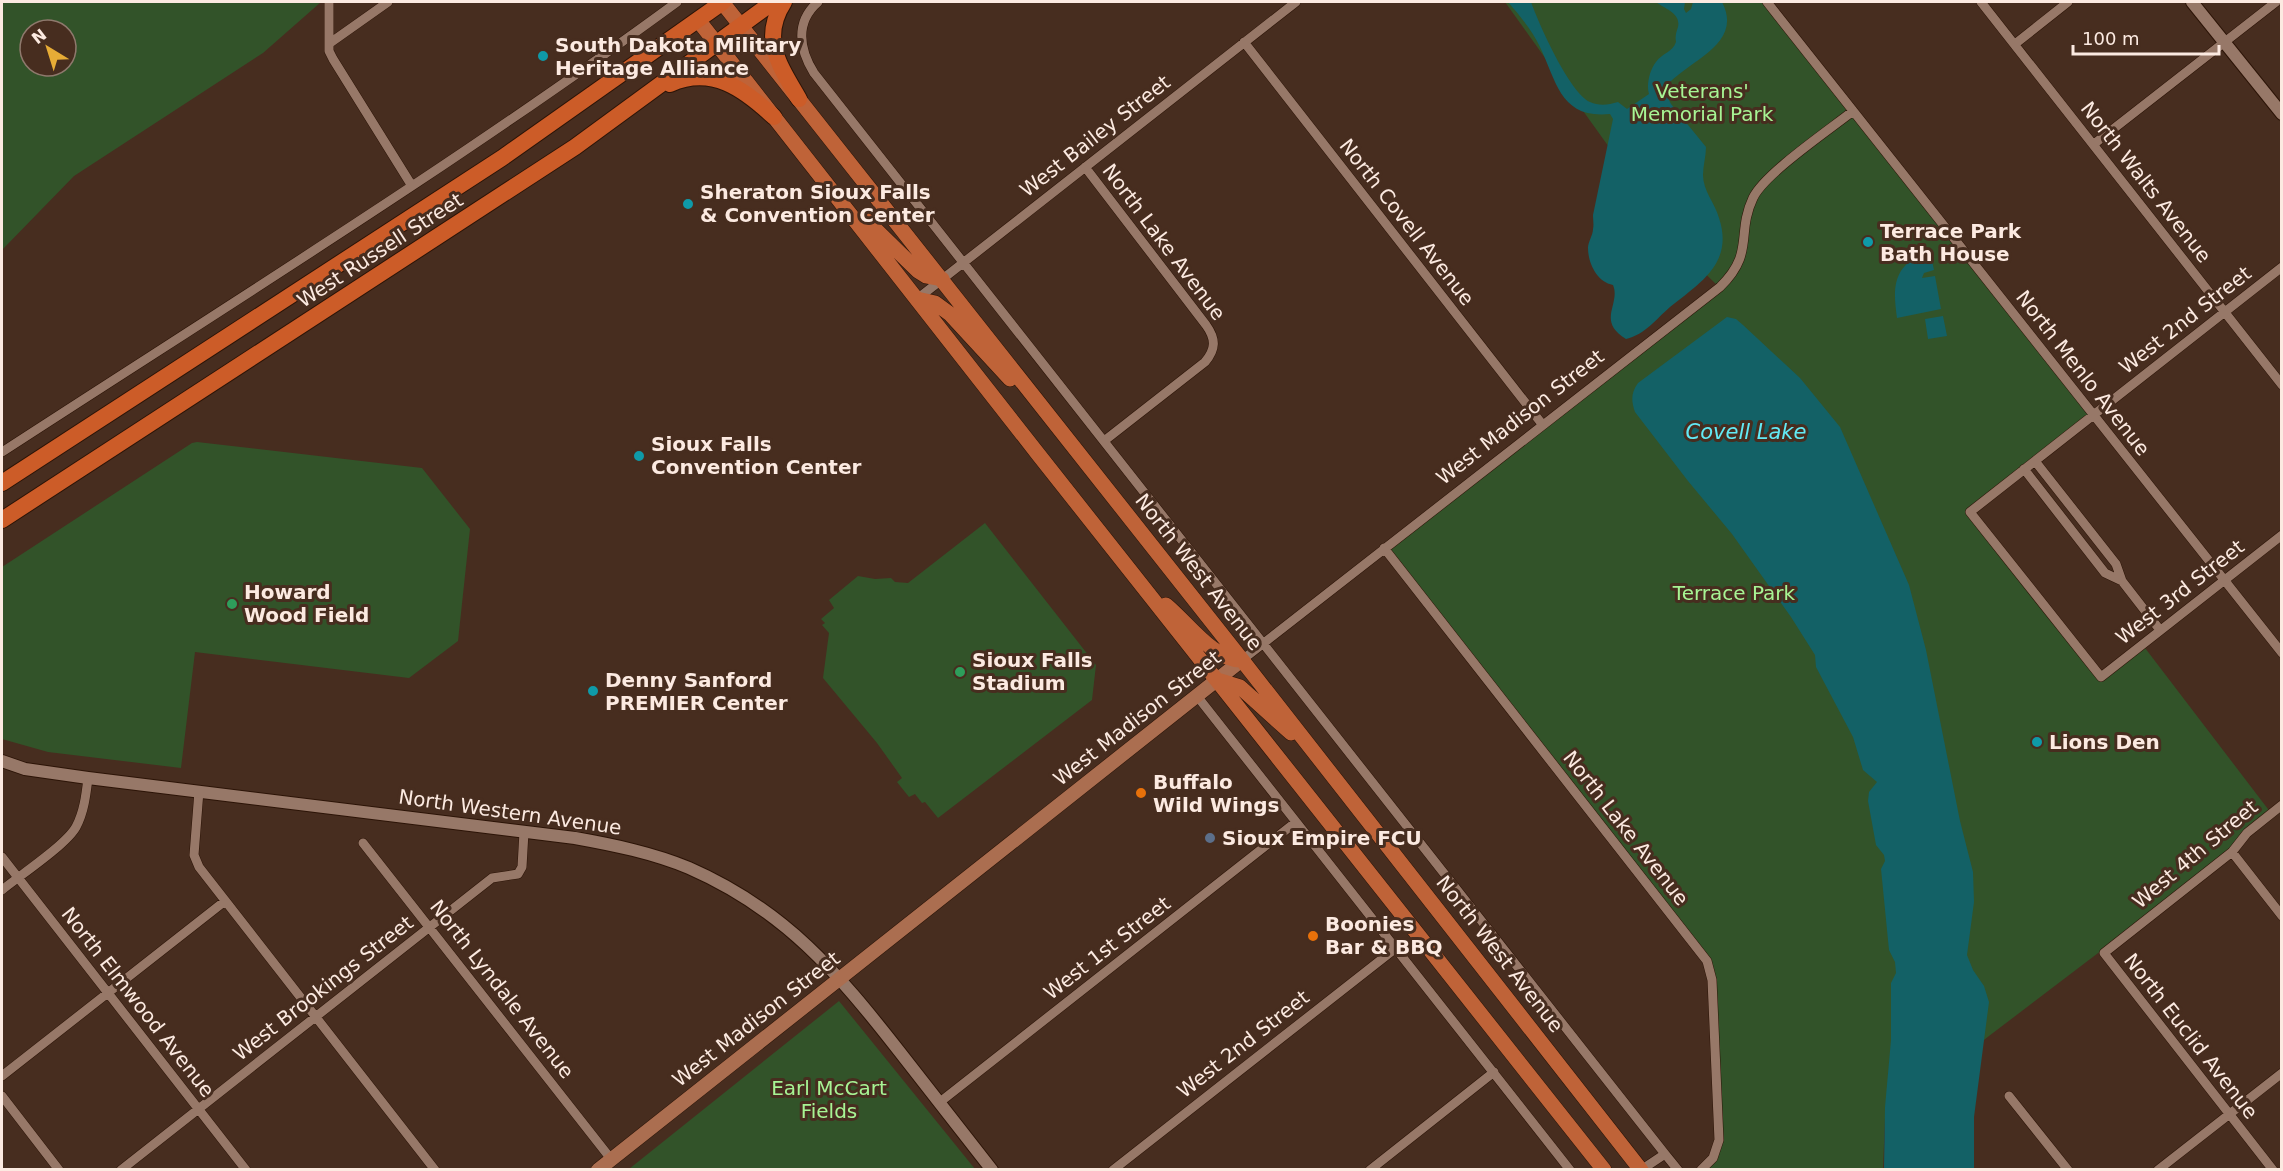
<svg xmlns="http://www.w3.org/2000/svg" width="2283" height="1171" viewBox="0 0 2283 1171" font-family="'DejaVu Sans',sans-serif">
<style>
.green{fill:#325329;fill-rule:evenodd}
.water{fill:#136166}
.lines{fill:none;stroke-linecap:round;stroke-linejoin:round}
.minor-casing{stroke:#2c1407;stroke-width:10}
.tertiary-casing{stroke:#2c1407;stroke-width:14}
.secondary-casing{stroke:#2c1407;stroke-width:15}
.primary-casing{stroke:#2c1407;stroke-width:16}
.trunk-casing{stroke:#2c1407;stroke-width:18}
.minor{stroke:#977868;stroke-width:9}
.tertiary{stroke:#977868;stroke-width:12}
.secondary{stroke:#ab6e50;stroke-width:14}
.primary{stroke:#bf6338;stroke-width:15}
.trunk{stroke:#cc5c28;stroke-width:16}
.culture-dot{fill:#0f9aa8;stroke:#472d1f;stroke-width:2}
.leisure-dot{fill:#2e9e5b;stroke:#472d1f;stroke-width:2}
.food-dot{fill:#e8710a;stroke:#472d1f;stroke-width:2}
.service-dot{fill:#5c6f8a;stroke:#472d1f;stroke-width:2}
.labels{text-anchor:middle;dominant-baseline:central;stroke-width:6;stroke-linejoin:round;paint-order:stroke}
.poi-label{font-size:20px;font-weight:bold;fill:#fceae1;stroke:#472d1f;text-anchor:start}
.park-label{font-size:20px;fill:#a7f494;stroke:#472d1f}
.street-label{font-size:20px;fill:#fceae1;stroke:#472d1f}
.water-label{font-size:21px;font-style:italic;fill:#62eaf5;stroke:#472d1f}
</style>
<rect width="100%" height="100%" fill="#472d1f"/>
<path class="green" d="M2 2H321L263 53 74 176 2 250ZM30 30H66V66H30Z
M1505 2H1767L2093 415 1970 512 2101 677 2142 644 2271 813 2231 852 1989 1036 1885 1118 1883 1169H1699L1715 1155 1719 1140 1707 961 1384 548 1718 286 1687 256Z
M197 442 422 468 470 529 458 641 409 678 195 652 181 768 48 752 2 739V567L192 443Z
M985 523 1096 665 1092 700 938 818 925 802 922 803 915 794 909 797 897 782 902 778 877 743 823 678 829 633 822 625 825 623 821 619 834 608 829 600 858 576 875 579 891 578 895 582 908 583Z
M839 1001 975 1169H629Z"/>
<path class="water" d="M1508 2H1531C1539 24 1569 92 1590 102 1599 106 1608 105 1618 102L1627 109 1649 94C1646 85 1650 69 1656 62 1662 53 1672 53 1676 42 1675 36 1676 33 1678 27 1681 13 1665 9 1656 2H1685L1684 9 1686 13 1691 9 1693 2H1722C1744 44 1689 60 1666 86L1667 96 1671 104 1706 147C1706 156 1703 166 1703 175 1703 191 1715 203 1719 218 1734 263 1700 283 1670 307 1655 320 1646 334 1626 339 1596 321 1621 304 1613 285 1597 282 1588 263 1588 248 1588 242 1593 235 1593 229 1594 225 1593 219 1593 215L1613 119 1610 114C1561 119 1557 83 1540 47 1532 30 1520 16 1508 2Z
M1930 251 1934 270 1924 273 1922 278 1935 276 1941 309 1897 318C1892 284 1894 264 1930 251Z
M1943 316 1947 336 1928 339 1925 319Z
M1727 317 1736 319 1743 325 1800 378 1840 427 1909 585 1926 650 1960 821 1973 872 1974 902 1967 955 1973 970 1984 986 1989 1002 1974 1117V1169H1884L1885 1107 1891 1040V983L1896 973 1895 962 1889 950 1881 869 1885 861 1884 855 1876 845 1868 801 1869 792 1877 782 1863 770 1853 737 1816 667 1815 655 1791 617 1732 534 1688 481 1635 412C1631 400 1631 393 1638 383Z"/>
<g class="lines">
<defs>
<path id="minor" d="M329 2V51L333 59 412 186
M818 2C795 22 799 49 814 73L1665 1154
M1767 2 2282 653
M1981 2 2282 385
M1244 42 1542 424
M330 43 388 2
M2015 44 2068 2
M2094 144 2276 2
M1085 167 1206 325C1216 339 1216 349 1205 362L1104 441
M2282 267 1970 512 2101 677 2282 535
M917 299 1296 2
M2 452C228 305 459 162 677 2
M2035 461 2116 564 2122 581 2160 630
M2024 469 2105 573 2122 581
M1384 548 1707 961 1712 980 1719 1140 1713 1158 1701 1170
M1242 660 1720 287C1755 253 1736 234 1753 198 1764 174 1829 130 1853 111
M1197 696 1570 1170
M199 791 194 855 199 867 435 1170
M363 843 611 1159
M2232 852 2282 916
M2 857 246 1170
M2 890C19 876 66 845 76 827 84 812 86 795 88 778
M2 1076 225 901
M2 1096 59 1170
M2009 1096 2068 1170
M940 1102 1296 822
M121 1170 492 878 518 874 522 867 524 832
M1113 1170 1396 948
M1370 1170 1494 1072
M1641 1170 1665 1154 1678 1170
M2158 1170 2282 1073
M2273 1170 2104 953 2232 852 2247 833 2282 805"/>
<path id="tertiary" d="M2192 2 2282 114
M2 761 25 769 88 778 575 838C614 845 653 853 689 868 785 910 837 972 899 1051 930 1091 961 1130 992 1170"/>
<path id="secondary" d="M598 1170 1242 660"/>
<path id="primary" d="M722 2 1242 660 1641 1170
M698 20 1038 454 1604 1170
M866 220 918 271 926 276 942 279
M917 299 935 303 950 314 1010 379
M1166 605C1187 622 1214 661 1242 660
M1217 680 1240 687 1291 733"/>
<path id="trunk" d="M784 2C760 39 780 66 799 99
M670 84C712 65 744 89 774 117
M2 483 502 158 723 2
M2 520 575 147 773 2"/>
</defs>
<use href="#minor" class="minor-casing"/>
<use href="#tertiary" class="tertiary-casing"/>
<use href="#secondary" class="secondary-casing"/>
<use href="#primary" class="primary-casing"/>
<use href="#trunk" class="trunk-casing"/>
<use href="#minor" class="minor"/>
<use href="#tertiary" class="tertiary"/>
<use href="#secondary" class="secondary"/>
<use href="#primary" class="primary"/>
<use href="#trunk" class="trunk"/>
</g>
<g class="culture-dot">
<circle cx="543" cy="56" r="6"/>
<circle cx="688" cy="204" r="6"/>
<circle cx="1868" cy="242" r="6"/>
<circle cx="639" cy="456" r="6"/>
<circle cx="593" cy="691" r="6"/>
<circle cx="2037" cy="742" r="6"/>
</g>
<g class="leisure-dot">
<circle cx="232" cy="604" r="6"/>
<circle cx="960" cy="672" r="6"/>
</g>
<g class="food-dot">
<circle cx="1141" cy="793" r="6"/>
<circle cx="1313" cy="936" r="6"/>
</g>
<circle class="service-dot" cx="1210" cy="838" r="6"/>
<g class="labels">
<g class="poi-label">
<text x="555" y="45">South Dakota Military<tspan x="555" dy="23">Heritage Alliance</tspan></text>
<text x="700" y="192">Sheraton Sioux Falls<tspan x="700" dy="23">&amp; Convention Center</tspan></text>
<text x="1880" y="231">Terrace Park<tspan x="1880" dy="23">Bath House</tspan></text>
<text x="651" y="444">Sioux Falls<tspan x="651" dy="23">Convention Center</tspan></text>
<text x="244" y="592">Howard<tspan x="244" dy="23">Wood Field</tspan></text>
<text x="972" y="660">Sioux Falls<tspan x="972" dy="23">Stadium</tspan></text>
<text x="605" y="680">Denny Sanford<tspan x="605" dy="23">PREMIER Center</tspan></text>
<text x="2049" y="742">Lions Den</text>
<text x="1153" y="782">Buffalo<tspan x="1153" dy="23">Wild Wings</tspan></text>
<text x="1222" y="838">Sioux Empire FCU</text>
<text x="1325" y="924">Boonies<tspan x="1325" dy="23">Bar &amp; BBQ</tspan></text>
</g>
<g class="park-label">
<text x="1702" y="91">Veterans'<tspan x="1702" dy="23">Memorial Park</tspan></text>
<text x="1734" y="593">Terrace Park</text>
<text x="829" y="1088">Earl McCart<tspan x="829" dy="23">Fields</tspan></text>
</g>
<g class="street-label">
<text transform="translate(1095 136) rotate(-38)">West Bailey Street</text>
<text transform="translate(2146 182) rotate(52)">North Walts Avenue</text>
<text transform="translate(1407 222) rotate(52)">North Covell Avenue</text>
<text transform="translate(1164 242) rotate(53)">North Lake Avenue</text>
<text transform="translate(380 250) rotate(-33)">West Russell Street</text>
<text transform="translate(2185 320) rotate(-38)">West 2nd Street</text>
<text transform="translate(2083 373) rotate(52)">North Menlo Avenue</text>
<text transform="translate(1520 417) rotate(-38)">West Madison Street</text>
<text transform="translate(1199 572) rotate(52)">North West Avenue</text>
<text transform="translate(2180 592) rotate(-38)">West 3rd Street</text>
<text transform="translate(1137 718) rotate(-38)">West Madison Street</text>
<text transform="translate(510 812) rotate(8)">North Western Avenue</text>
<text transform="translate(1626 828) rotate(52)">North Lake Avenue</text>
<text transform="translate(2195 854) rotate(-40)">West 4th Street</text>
<text transform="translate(1107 948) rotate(-38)">West 1st Street</text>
<text transform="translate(1500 954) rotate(52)">North West Avenue</text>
<text transform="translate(323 988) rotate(-38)">West Brookings Street</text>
<text transform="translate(502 989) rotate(52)">North Lyndale Avenue</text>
<text transform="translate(138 1002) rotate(52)">North Elmwood Avenue</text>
<text transform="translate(756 1019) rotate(-38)">West Madison Street</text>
<text transform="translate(2191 1036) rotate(52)">North Euclid Avenue</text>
<text transform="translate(1243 1044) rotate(-38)">West 2nd Street</text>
</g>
<g class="water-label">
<text x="1746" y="432">Covell Lake</text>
</g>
</g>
<rect width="2283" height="1171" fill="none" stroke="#fceae1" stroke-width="6"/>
<g transform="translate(48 48) rotate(322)"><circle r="28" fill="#472d1f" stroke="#8f796d" stroke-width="1.5"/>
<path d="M0-4.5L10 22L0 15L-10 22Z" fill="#e7ac36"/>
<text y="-9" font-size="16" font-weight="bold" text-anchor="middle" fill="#fceae1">N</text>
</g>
<path d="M2073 45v9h146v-9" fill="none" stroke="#fceae1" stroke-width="3"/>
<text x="2082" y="45" font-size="18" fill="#fceae1" stroke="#472d1f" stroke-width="4.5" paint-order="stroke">100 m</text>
</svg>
